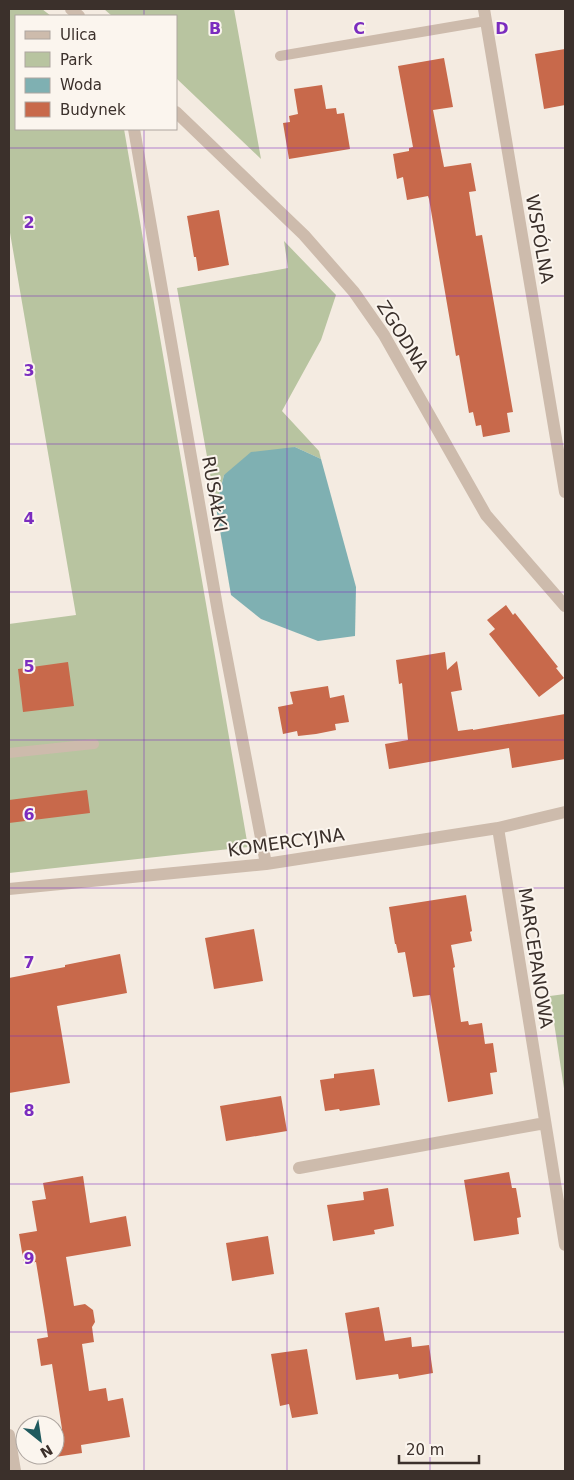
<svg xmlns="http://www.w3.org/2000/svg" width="574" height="1480" viewBox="0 0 574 1480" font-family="'DejaVu Sans',sans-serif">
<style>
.green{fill:#b8c4a0}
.water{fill:#7fb0b2}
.building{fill:#c8694b}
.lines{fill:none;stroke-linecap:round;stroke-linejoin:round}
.lane{stroke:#cdbbac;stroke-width:10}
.street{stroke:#cdbbac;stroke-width:12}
.grid{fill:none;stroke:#7b2cbf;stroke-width:1;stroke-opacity:0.55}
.labels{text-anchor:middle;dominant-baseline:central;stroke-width:4;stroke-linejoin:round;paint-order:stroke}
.street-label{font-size:18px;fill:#3b302b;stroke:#fbf5ee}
.grid-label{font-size:16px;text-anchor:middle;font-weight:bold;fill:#7b2cbf;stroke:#fbf5ee;stroke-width:4;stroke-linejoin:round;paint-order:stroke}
</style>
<rect width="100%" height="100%" fill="#f4ebe1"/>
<path class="green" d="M9 9H42L51 16H16V129H124L248 847 9 873V624L76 615 9 227Z
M104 9H234L261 159 176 78V16H112Z
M284 241 336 295 321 340 282 411 319 451 321 459 295 447 224 475 216 507 177 288 288 268Z
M565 994V1095L550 996Z"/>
<path class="water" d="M295 447 321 459 356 587 355 636 318 641 261 619 231 595 216 507 224 475 251 452Z"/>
<path class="building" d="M565 49V105L544 109 535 54Z
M444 58 453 107 433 110 444 167 471 163 476 191 469 192 476 236 482 235 513 412 507 413 510 432 483 437 481 425 476 426 473 412 469 413 459 355 456 356 429 199 428 196 407 200 403 177 397 179 393 154 409 151V148L413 147 398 66Z
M322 85 326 109 336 108 337 114 344 113 350 149 289 159 283 123 290 122 289 116 298 114 294 89Z
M219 210 229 265 198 271 196 257H194L187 216Z
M506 605 513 615 515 613 558 667 556 668 564 678 539 697 489 634 495 629 487 620Z
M445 652 447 670 457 661 462 690 451 692 458 731 473 729V730L565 714V759L512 768 509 748 389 769 385 744 408 740 402 683 399 684 396 660Z
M68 662 74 706 23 712 18 669Z
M328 686 330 698 344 695 349 722 335 724 336 730 316 734 298 736 297 731 283 734 278 707 293 704 290 692Z
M87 790 90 813 9 823V800Z
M466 895 472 931 470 932 472 941 451 945 455 967 453 968 461 1022 468 1021 469 1025 482 1023 485 1044 493 1043 497 1072 490 1073 493 1094 448 1102 430 995 413 997 405 952 398 953 396 944H395L389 907Z
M254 929 263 981 214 989 205 938Z
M120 954 127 993 57 1006 70 1083 9 1093V978L65 967V965Z
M374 1069 380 1105 340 1111 339 1109 325 1111 320 1080 334 1078V1074Z
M281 1096 287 1131 226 1141 220 1106Z
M509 1172 512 1188H516L521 1217 517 1218 519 1234 474 1241 464 1180Z
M83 1176 90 1223 126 1216 131 1246 66 1257 74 1306 85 1304 93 1310 95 1322 92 1327 94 1342 82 1344 89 1391 106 1388 108 1401 123 1398 130 1437 81 1445 82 1453 55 1457V1430L62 1429 52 1364 41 1366 37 1339 48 1337 45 1317 36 1262 24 1264 19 1234 37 1231 32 1201 46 1199 43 1183Z
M388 1188 394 1226 374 1230 375 1234 333 1241 327 1205 364 1200 363 1192Z
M268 1236 274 1274 232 1281 226 1243Z
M379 1307 385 1341 411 1337 412 1347 429 1345 433 1373 399 1379 398 1374 356 1380 345 1313Z
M307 1349 318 1414 292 1418 289 1404 280 1406 271 1354Z"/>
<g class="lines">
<path class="lane" d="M280 56 486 21
M9 753 94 744"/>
<path class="street" d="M71 9 79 16
M484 9 565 492
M176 112 304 235 354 292 384 335 486 515 565 606
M134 129 218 612 266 864
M498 828 565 1245
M9 889 266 864 498 828 565 812
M299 1168 545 1123
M9 1435 15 1471"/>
</g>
<path class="grid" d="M144 9V16M287 9V1471M430 9V1471M144 129V1471M9 148H565M9 296H565M9 444H565M9 592H565M9 740H565M9 888H565M9 1036H565M9 1184H565M9 1332H565"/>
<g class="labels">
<g class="street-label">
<text transform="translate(540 239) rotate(80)">WSPÓLNA</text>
<text transform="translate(403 336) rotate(58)">ZGODNA</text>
<text transform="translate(215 494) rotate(80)">RUSAŁKI</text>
<text transform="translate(286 842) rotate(-8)">KOMERCYJNA</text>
<text transform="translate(536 958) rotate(81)">MARCEPANOWA</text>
</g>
</g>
<g class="grid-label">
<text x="215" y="34">B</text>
<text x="359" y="34">C</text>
<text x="502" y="34">D</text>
<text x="29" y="228">2</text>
<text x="29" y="376">3</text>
<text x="29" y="524">4</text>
<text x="29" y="672">5</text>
<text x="29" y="820">6</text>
<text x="29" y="968">7</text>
<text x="29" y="1116">8</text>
<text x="29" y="1264">9</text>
</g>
<rect width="574" height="1480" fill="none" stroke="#3b302b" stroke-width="20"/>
<rect x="15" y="15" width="162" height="115" fill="#fbf5ee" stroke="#aea6a0"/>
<rect x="25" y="31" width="25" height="8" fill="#cdbbac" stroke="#aea6a0"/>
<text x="60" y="40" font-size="15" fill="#3b302b">Ulica</text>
<rect x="25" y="52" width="25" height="15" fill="#b8c4a0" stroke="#aea6a0"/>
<text x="60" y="65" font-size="15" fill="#3b302b">Park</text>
<rect x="25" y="78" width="25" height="15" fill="#7fb0b2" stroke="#aea6a0"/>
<text x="60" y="90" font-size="15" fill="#3b302b">Woda</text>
<rect x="25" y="102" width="25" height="15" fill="#c8694b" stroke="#aea6a0"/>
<text x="60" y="115" font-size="15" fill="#3b302b">Budynek</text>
<g transform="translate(40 1440) rotate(150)"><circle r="24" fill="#fbf5ee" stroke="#aea6a0"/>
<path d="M0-4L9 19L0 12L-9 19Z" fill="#1f5a5e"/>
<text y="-8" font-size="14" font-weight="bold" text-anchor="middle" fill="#3b302b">N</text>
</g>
<path d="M399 1455v8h80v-8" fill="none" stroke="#3b302b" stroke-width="2.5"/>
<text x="406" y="1455" font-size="15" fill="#3b302b" stroke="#fbf5ee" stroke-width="4" paint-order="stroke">20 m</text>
</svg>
